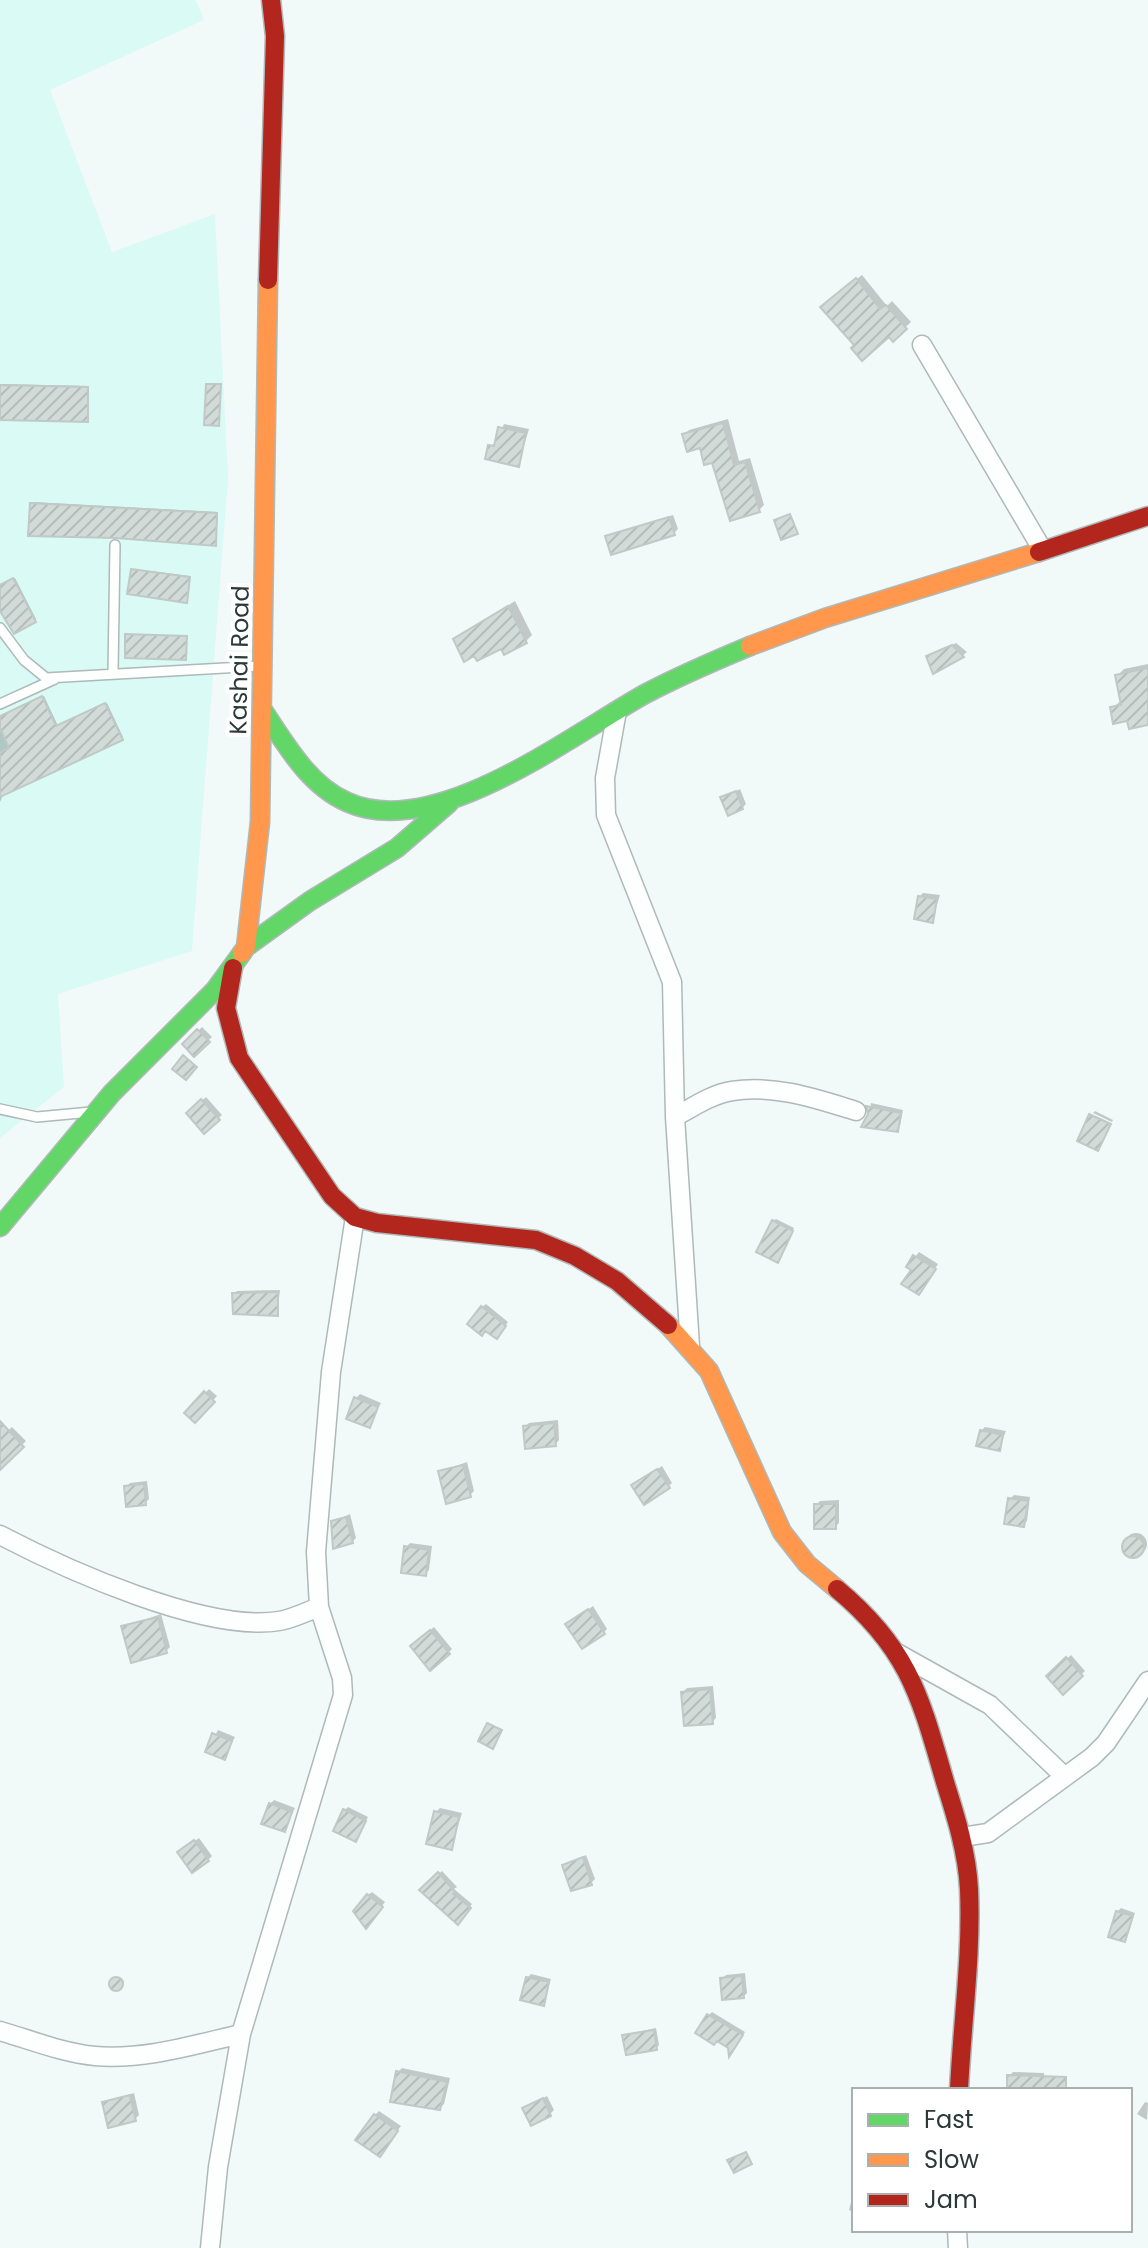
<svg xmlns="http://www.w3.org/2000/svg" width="1148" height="2248" viewBox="0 0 1148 2248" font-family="Poppins,sans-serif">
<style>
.built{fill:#dafaf6}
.shadow{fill:#0003}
.building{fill:url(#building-hatch);stroke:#c0c9c5;stroke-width:2}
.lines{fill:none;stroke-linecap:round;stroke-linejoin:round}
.lane-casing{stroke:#aeb9b8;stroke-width:12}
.street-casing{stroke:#aeb9b8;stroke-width:21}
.fast-casing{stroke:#aeb9b8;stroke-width:21}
.slow-casing{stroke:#aeb9b8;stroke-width:21}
.jam-casing{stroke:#aeb9b8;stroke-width:21}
.lane{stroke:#fdfefe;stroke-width:9}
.street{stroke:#fdfefe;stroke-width:18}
.fast{stroke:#63d668;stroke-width:18}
.slow{stroke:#ff974d;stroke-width:18}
.jam{stroke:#b3261e;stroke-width:18}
.labels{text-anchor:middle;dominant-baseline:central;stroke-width:8;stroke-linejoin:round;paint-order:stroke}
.street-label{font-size:24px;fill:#2a3a38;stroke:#fff}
</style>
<defs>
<pattern id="building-hatch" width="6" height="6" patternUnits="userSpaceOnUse" patternTransform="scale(2)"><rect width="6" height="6" fill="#d1dbd7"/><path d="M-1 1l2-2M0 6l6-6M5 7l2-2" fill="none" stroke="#b4bdb9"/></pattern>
</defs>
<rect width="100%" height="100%" fill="#f2faf9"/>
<path class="built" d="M0 0H196L204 20 50 90 112 252 215 214 228 478 192 951 58 994 64 1087 0 1138Z"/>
<path class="shadow" d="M862 275 887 306 892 301 911 322 893 339 889 334 856 345 828 301Z
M0 384 89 386 88 418H0Z
M728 419 739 461 750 458 764 505 759 510 701 446 684 435 689 430Z
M504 424 529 429 518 465 490 446 496 443Z
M33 502 218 512 216 542 32 504Z
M673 515 678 529 674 533 607 537Z
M134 569 190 576 188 599 132 570Z
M15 578 36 619 35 621 0 605V586Z
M515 601 532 635 526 641 501 646 455 639Z
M129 634 187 636 186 657 127 635Z
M956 643 967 652 954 663 934 671 928 657Z
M1148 664V723L1129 719 1112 708 1122 700 1117 676 1124 669Z
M44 696 58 726 107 703 123 737 4 793 0 802V717Z
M740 789 746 804 742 808 723 798Z
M923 893 940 895 932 920 919 897Z
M202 1027 212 1037 194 1054 185 1044Z
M206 1097 222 1115 204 1131 188 1113Z
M871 1103 903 1110 900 1126 897 1130 870 1114Z
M1095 1111 1113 1120 1112 1122 1093 1113Z
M776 1219 794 1228 780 1258 773 1221Z
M919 1252 938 1264 922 1289 908 1266Z
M280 1290 277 1314 234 1294 237 1291Z
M486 1304 508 1322 500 1333 482 1307Z
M209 1389 217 1396 195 1420 187 1413Z
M360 1394 381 1403 369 1426 356 1398Z
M558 1420 559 1440 556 1444 525 1427 529 1423Z
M12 1427 26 1441 0 1467V1438Z
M985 1427 1006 1431 999 1449 981 1431Z
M467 1462 474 1491 470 1495 440 1472Z
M662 1466 672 1483 668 1487 638 1482Z
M147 1481 149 1499 145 1503 126 1487 130 1483Z
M1014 1495 1030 1497 1027 1521 1023 1525 1010 1499Z
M839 1500V1523L835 1527 816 1505 820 1501Z
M350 1514 356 1538 352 1542 333 1522Z
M1125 1544a11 11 0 1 1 22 0a11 11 0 1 1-22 0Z
M410 1543 432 1546 429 1570 425 1574 406 1547Z
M593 1606 607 1629 604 1632 572 1621Z
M161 1614 170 1647 166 1651 124 1627Z
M434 1627 452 1649 448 1653 416 1642Z
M1071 1655 1085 1671 1063 1692 1048 1676Z
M713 1686 716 1718 712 1722 683 1692 687 1688Z
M218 1730 235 1737 224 1757 207 1751Z
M274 1800 295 1808 284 1830 270 1804Z
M348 1807 368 1817 356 1840 344 1811Z
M440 1808 462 1813 451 1848 436 1812Z
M199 1838 212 1856 208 1860 183 1849Z
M586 1855 595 1879 591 1883 564 1866Z
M442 1871 457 1887 454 1889 472 1904 458 1922 422 1890Z
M372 1892 385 1902 370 1922 368 1895Z
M1121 1908 1135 1913 1124 1940 1117 1912Z
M745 1973 747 1993 743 1997 722 1979 726 1975Z
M531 1974 551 1979 543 2004 527 1978Z
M112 1983a6 6 0 1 1 12 0a6 6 0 1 1-12 0Z
M712 2012 745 2032 730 2053V2047L718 2039 709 2015Z
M656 2028 659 2045 656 2048 624 2035Z
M402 2068 450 2078 444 2104 440 2108 398 2072Z
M1013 2072 1044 2073V2089L1009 2090V2076Z
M134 2093 139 2115 135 2119 104 2103Z
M547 2096 554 2110 550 2114 525 2108Z
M1145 2102 1148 2103 1147 2120 1137 2114Z
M379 2111 401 2126 383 2151 375 2115Z
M854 2191V2212L849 2210Z"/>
<path class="building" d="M856 278 880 309 886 305 907 329 893 342 889 337 862 361 851 348 854 345 820 307Z
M206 384H221L219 426 204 425Z
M0 385 88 387V422L0 420Z
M723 423 734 465 745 462 760 512 730 521 712 463 704 465 700 448 687 452 682 434Z
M498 427 526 433 519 467 485 459 488 445 494 446Z
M30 503 217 513 216 546 116 538 28 536Z
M790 514 798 534 781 540 774 520Z
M669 517 675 535 611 555 605 536Z
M131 569 190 577 187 603 127 594Z
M13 578 36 622 14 634 0 611V585Z
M508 606 527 643 504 655 501 649 477 661 474 656 464 662 453 639Z
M125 634 187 636 186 660 125 658Z
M952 645 964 657 933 674 926 656Z
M1148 668V725L1129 729 1127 721 1113 724 1110 707 1121 705 1115 675Z
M42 696 56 726 105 703 123 740 0 797V752L9 748 0 728V716Z
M736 791 743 809 728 816 720 797Z
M918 896 937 899 933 923 914 919Z
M197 1029 210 1042 194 1057 182 1044Z
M183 1055 197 1067 186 1080 172 1069Z
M201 1099 220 1120 204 1134 186 1113Z
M866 1106 901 1113 898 1132 861 1127 868 1114Z
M1089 1114 1111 1124 1098 1151 1077 1141Z
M772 1220 793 1231 778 1263 756 1252Z
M913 1255 936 1269 919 1295 901 1284 911 1270 906 1267Z
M278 1292V1316L233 1314 232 1293Z
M481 1306 506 1326 497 1339 485 1331 482 1336 467 1324Z
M204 1391 215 1402 195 1423 184 1413Z
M354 1397 378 1407 370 1428 346 1419Z
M0 1421 24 1447 0 1470Z
M554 1423 556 1446 525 1449 523 1426Z
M980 1430 1003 1435 1000 1451 976 1446Z
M463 1465 471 1497 446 1504 438 1471Z
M657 1469 670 1488 644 1505 631 1485Z
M144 1484 146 1505 126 1507 124 1486Z
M1008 1498 1028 1501 1024 1527 1004 1524Z
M814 1504H836V1529H814Z
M346 1517 353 1543 333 1549 331 1521Z
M1122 1547a11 11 0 1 1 22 0a11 11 0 1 1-22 0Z
M404 1546 429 1550 426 1576 401 1573Z
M588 1609 605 1634 582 1649 565 1624Z
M158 1617 167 1653 131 1663 121 1626Z
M430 1630 450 1654 430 1671 410 1646Z
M1066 1657 1083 1676 1063 1695 1046 1676Z
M710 1689 713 1724 684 1726 681 1692Z
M487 1723 502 1730 493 1749 478 1741Z
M212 1733 232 1741 225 1760 205 1752Z
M269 1803 292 1812 285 1832 261 1824Z
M343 1809 366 1821 356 1842 333 1831Z
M434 1811 459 1817 452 1850 426 1844Z
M194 1840 209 1861 192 1873 177 1852Z
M583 1857 592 1885 571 1891 562 1865Z
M438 1872 455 1892 453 1894 471 1908 458 1925 419 1890Z
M367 1894 383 1907 366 1929 353 1911Z
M1116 1911 1133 1916 1125 1942 1108 1937Z
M742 1976 744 1998 722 2000 720 1978Z
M109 1984a7 7 0 1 1 14 0a7 7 0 1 1-14 0Z
M526 1977 549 1982 544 2006 520 2000Z
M707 2014 743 2035 729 2057 728 2048 717 2041 714 2045 695 2033Z
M654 2030 657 2050 626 2055 622 2035Z
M396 2071 447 2082 440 2110 390 2102Z
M1007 2075 1066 2077V2090H1007Z
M130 2095 136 2121 108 2128 102 2102Z
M543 2098 551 2116 531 2126 522 2108Z
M374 2114 398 2131 380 2157 355 2140Z
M746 2152 752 2164 734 2173 727 2160Z"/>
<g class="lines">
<defs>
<path id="lane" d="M0 628 24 660 46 678 261 666
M113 672 115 545
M0 704 55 679
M0 1109 37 1117 91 1112"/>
<path id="street" d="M922 345 1042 549
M617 711 605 778 606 815 672 982 675 1117 690 1346
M675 1117C693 1107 712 1094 732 1091 774 1084 817 1099 856 1111
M0 1535C65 1569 206 1633 279 1621 292 1619 306 1612 319 1607
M897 1653 990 1705 1063 1775
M962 1837 988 1833 1092 1757 1106 1743 1148 1681
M0 2031C31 2040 63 2053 95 2056 145 2060 193 2045 241 2034
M957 2230 958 2248
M210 2248 218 2167 241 2034 343 1695 342 1678 319 1607 316 1552 331 1372 355 1217"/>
<path id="fast" d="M262 709C285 743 308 785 347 802 434 842 571 735 645 694 679 676 714 661 750 646
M246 947 310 901 397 848 449 803
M0 1227 112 1093 215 990 242 953"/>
<path id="slow" d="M750 646 825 618 1039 552
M242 953 246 947 260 822 268 280
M668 1325 709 1371 782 1532 807 1564 837 1589"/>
<path id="jam" d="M268 280 275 36 271 0
M1039 552 1148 516
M233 968 226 1008 239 1058 332 1196 355 1217 377 1223 536 1240 575 1256 617 1281 668 1325
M837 1589C909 1649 920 1696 945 1782 956 1817 967 1852 969 1889 972 1955 962 2024 959 2090"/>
</defs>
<use href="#lane" class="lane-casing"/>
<use href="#street" class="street-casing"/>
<use href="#fast" class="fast-casing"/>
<use href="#slow" class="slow-casing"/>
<use href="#jam" class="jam-casing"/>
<use href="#lane" class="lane"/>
<use href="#street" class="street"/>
<use href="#fast" class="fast"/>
<use href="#slow" class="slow"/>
<use href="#jam" class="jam"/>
</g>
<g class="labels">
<g class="street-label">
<text transform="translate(239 660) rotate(-89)">Kashai Road</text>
</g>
</g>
<rect x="852" y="2088" width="280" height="144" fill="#ffffff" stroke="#aab0af" stroke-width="2"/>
<rect x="868" y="2114" width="40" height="12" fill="#63d668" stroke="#aab0af" stroke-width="2"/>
<text x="924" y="2128" font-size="24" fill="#2a3a38">Fast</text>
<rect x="868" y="2154" width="40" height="12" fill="#ff974d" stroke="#aab0af" stroke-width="2"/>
<text x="924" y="2168" font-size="24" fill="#2a3a38">Slow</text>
<rect x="868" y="2194" width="40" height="12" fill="#b3261e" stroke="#aab0af" stroke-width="2"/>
<text x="924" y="2208" font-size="24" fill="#2a3a38">Jam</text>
</svg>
